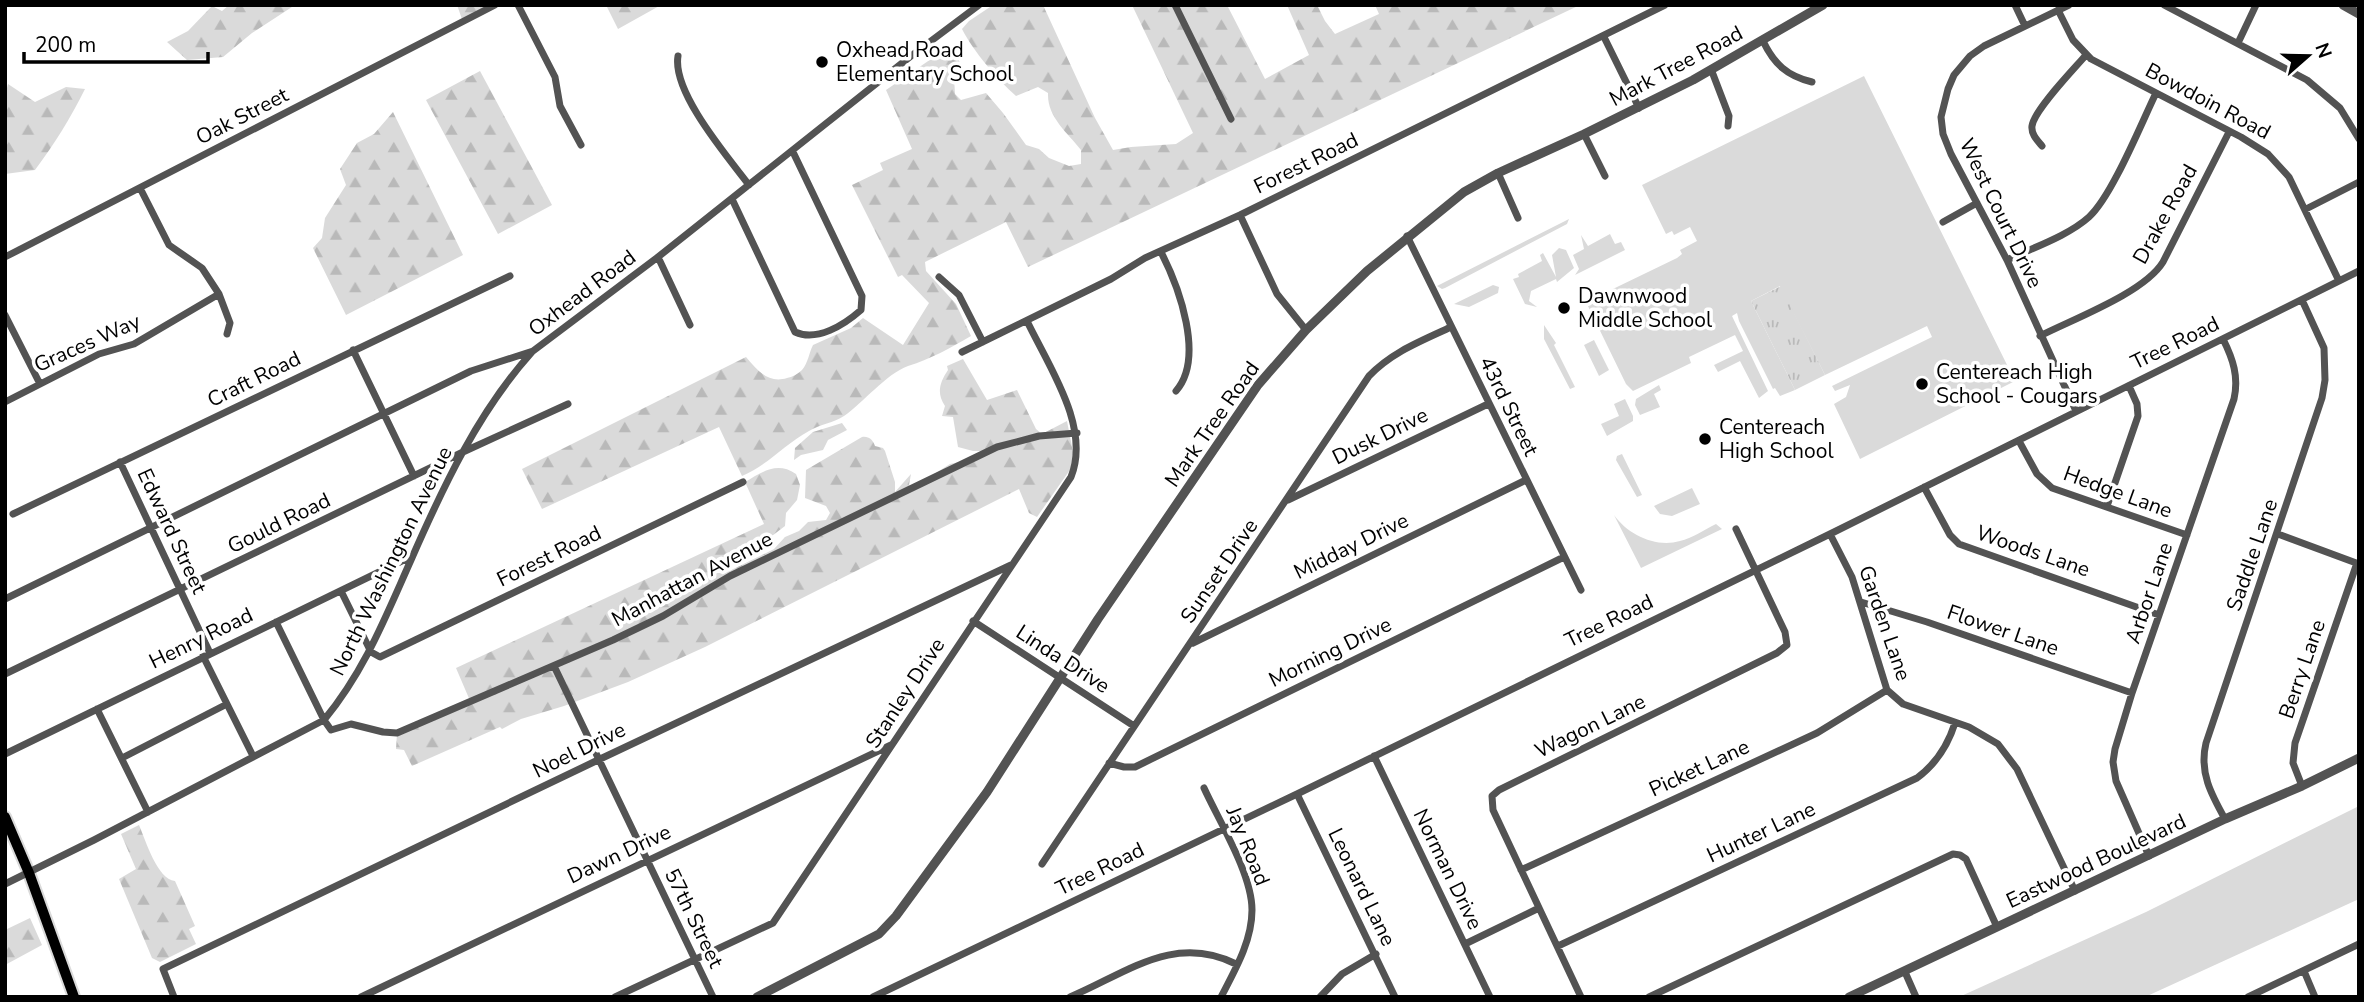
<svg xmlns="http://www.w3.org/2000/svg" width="2364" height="1002" viewBox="0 0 2364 1002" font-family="'Nunito Sans',sans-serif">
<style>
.green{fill:#dadada}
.forest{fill:url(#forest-firs)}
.park{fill:url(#park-tufts)}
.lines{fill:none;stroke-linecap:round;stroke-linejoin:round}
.primary-casing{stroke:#dbdbdb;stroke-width:14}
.minor{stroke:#535353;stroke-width:7}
.tertiary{stroke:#535353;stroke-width:9}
.primary{stroke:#000;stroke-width:10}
.poi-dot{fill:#000;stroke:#fff;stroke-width:2.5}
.labels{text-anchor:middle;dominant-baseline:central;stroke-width:7;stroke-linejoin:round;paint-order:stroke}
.poi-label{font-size:21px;fill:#000;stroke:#fff;text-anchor:start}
.street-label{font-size:21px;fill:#000;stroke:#fff}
</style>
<defs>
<pattern id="forest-firs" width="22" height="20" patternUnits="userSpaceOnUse" patternTransform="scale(1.75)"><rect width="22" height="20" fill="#dadada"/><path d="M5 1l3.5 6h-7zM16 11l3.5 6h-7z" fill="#b9b9b9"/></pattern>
<pattern id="park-tufts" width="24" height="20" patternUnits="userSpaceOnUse" patternTransform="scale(1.75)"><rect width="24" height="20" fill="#dadada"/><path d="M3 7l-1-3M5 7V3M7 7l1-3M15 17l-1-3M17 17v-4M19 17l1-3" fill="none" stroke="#b9b9b9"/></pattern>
</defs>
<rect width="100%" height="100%" fill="#fff"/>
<path class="green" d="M1864 76 2015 381 1860 459 1834 404 1846 397 1850 385 1835 391 1832 386 1932 337 1927 326 1825 375 1780 286 1751 301 1795 390 1780 396 1775 388 1773 389 1739 321 1737 313 1732 316 1768 391 1759 398 1740 361 1718 372 1714 365 1743 351 1735 335 1689 357 1691 363 1633 391 1626 384 1586 302 1677 258 1682 254 1680 250 1697 241 1690 227 1674 235 1672 231 1666 234 1642 185Z
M1569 219 1567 224 1445 288 1442 289 1437 286Z
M1610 234 1615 244 1621 242 1625 250 1575 275 1579 269 1573 255 1584 249 1581 235 1588 246Z
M1559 248 1566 250 1574 268 1557 282 1556 279 1531 291 1529 301 1537 307 1525 304 1513 279 1519 277 1518 274 1542 261 1540 255 1543 253 1556 277 1552 255Z
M1493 285 1499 287 1498 293 1469 307 1454 304Z
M1544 325 1556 343 1554 345 1575 387 1570 389 1544 339Z
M1594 340 1609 370 1599 376 1584 345Z
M1659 385 1661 390 1654 394 1660 407 1640 415 1635 405 1636 399Z
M1625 399 1633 416V421L1607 436 1601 424 1619 416 1614 404Z
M1622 454 1642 495 1637 497 1616 460 1617 456Z
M1692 488 1700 504 1672 516 1660 514 1654 506Z
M1614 515C1628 535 1656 548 1680 541 1692 538 1704 530 1716 524L1722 529 1641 568Z
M2359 806V899L2145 997H1959L2146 912Z"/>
<path class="forest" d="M229 5H295L252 33 223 57 187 60 167 42 188 31 212 6 222 11Z
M457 5H495L463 22Z
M606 5H661L618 29Z
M993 5H1043L1095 118 1113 150 1131 147 1176 144 1193 133 1132 5H1227L1265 79 1309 55 1287 5H1317L1325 21 1335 34 1379 14 1375 5H1580L1028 267 1006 222 925 262 926 271 956 304 971 336C950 348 931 359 908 366 886 374 863 403 844 416 834 423 820 424 809 431 785 444 768 465 742 476L719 427 542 509 522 469 746 357C757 370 768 384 787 378 792 377 798 374 802 370 808 363 809 353 813 345L851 328 863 318 903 345 929 303 902 275 898 277 852 185 883 170 880 163 912 149 886 90 934 57 949 52 957 55 960 63 954 77 955 94 961 100 986 93 1003 113 1026 145 1039 149 1049 158 1069 166 1081 164V150C1067 132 1047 117 1048 93L1038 87 1016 96C998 80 973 51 962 29L969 21Z
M480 71 552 205 498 234 426 100Z
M8 84 35 102 66 87 85 89C70 119 55 143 35 170L5 174V96Z
M393 112 463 255 346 315 313 248 322 238 325 218 346 185 340 169 357 143 374 134Z
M963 359 987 400 1017 390 1036 429 1042 434 1067 421 1073 452 1072 467 1037 517 1029 513 1019 489 705 647 628 682 564 706 521 719 502 729 500 727 412 766 404 750 396 749 397 733 471 703 456 668 764 524 745 482C762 472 777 461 796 474L800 485 797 500 786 513 785 526 751 552 715 560 716 573H725L774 549 785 537 799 531 808 522 826 520 830 513 826 506 805 498 806 470 862 437C869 436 873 440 875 446L883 448 885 451 895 482V492L911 474 909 485 912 488 950 464 972 459 992 451H973L958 447 953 417 942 416 945 406C936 393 940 382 948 370L947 366Z
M842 423 847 430 828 440 823 450 801 455 794 460 795 448 813 432Z
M139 825C146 841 157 879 175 881L195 926 189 929 196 944 160 962 152 958 119 879 136 869 121 834Z
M30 918 42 945 5 965V930Z"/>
<path class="park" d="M1781 286 1825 375 1795 390 1751 301Z"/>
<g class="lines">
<defs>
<path id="primary" d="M5 817 29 873 74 997"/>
</defs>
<use href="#primary" class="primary-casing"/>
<path class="minor" d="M518 5 555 77 560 106 581 145
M1175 5 1231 119
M2015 5 2025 26
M2069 5 1984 46 1970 56 1954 75 1948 89 1941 117 1943 134 1951 154 2007 260 2076 411
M2164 5 2307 80 2340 108 2359 139
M2058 10 2073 40 2091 59 2241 137 2268 154 2289 177 2339 281
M1604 37 1639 108
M1763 41C1774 64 1787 76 1812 82
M2238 43 2256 5
M678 56C672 92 727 156 749 185
M1711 69 1729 116 1728 126
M1584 134 1605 176
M2042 146C2037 140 2031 134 2032 126 2034 110 2074 69 2086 55
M1498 173 1518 218
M140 188 169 245 202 268 219 294 230 323 227 334
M732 199 795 332C817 342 844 325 861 310L862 296 793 152
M2306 209 2359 182
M1240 215 1277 294 1306 330
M1943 222 1977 203
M1407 236 1581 590
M1161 252C1179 287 1205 358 1176 391
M5 257 495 5
M658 257 690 325
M2007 260C2032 248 2068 236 2089 217 2112 196 2141 124 2156 93
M939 277 959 295 983 342
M5 315 40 384
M2040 336C2073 319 2144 293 2163 262L2229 132
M353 350 414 476
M962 352 1111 279 1145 258 1240 215 1665 5
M5 402 99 354 134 344 219 294
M2019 441 2037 474 2052 488 2187 535
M120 462 210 653
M1924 487 1950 535 1959 544 2159 615
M1288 500 1488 404
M2107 506 2138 416 2137 404 2129 386
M13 514 510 276
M1830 534 1852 577 1887 690 1903 704 1969 727 1998 744 2017 769 2075 891
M2278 534 2359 564
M341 591 371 652 380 657 743 482
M5 599 471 371 533 351 658 257 911 56 979 5
M1861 602 1927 622 2132 693
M973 621 1134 726
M276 622 324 720 331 730 351 724 383 732 397 733 613 640 663 616 730 576 997 447 1039 436 1077 433
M1193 643 1526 480
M203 656 253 756
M554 666 713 997
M5 674 463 452 568 404
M97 709 148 812
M5 754 412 556
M1374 756 1490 997
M122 758 227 704
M1109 763 1124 767H1135L1564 557
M2302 786 2293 763 2295 743 2357 563
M1204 788C1219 821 1252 874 1252 910 1252 941 1235 970 1221 997
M1297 794 1395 997
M2225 819C2211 794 2199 772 2206 743L2322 398 2325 380 2324 348 2302 300
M2149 856 2116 781 2113 762 2115 749 2132 693 2234 399C2239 377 2233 359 2223 339
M1042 864 1369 376C1392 352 1421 341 1451 327
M1521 870 1817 733 1887 690
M5 884 94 840 324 720C365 670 385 618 411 560 443 487 478 412 532 352
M1465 944 1539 908
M1558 946 1917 778C1936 764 1948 745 1955 723
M2304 971 2315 997
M1905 972 1916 997
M174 997 163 969 598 760 1011 565
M361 997 891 745
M615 997 773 923 1071 477C1091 427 1049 367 1027 321
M873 997 1297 794 1830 534 2359 271
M1070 997C1127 973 1174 933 1236 964
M1320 997 1342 974 1376 954
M1581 997 1493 810 1492 796 1499 790 1777 653 1787 645 1785 632 1736 529
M1649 997 1953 854 1960 855 1966 859 1997 927
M2248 997 2359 944"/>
<path class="tertiary" d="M2343 5 2359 14
M757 997 879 934 896 916 987 792 1098 619 1258 385 1306 330 1367 271 1464 192 1498 173 1584 134 1693 80 1823 5
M1849 997 2225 819 2302 786 2359 758"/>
<use href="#primary" class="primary"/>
</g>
<g class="poi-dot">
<circle cx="822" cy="62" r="7"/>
<circle cx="1564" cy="308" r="7"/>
<circle cx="1922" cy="384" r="7"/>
<circle cx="1705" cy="439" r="7"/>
</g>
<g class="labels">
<g class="poi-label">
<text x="836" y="50">Oxhead Road<tspan x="836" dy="24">Elementary School</tspan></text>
<text x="1578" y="296">Dawnwood<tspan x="1578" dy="24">Middle School</tspan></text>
<text x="1936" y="372">Centereach High<tspan x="1936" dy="24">School - Cougars</tspan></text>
<text x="1719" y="427">Centereach<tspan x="1719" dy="24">High School</tspan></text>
</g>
<g class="street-label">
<text transform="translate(1676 66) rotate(-28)">Mark Tree Road</text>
<text transform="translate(2208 101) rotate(28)">Bowdoin Road</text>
<text transform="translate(242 116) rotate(-27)">Oak Street</text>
<text transform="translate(1306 163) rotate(-26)">Forest Road</text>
<text transform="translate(2001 213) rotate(64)">West Court Drive</text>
<text transform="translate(2165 214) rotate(-61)">Drake Road</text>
<text transform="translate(582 293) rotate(-37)">Oxhead Road</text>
<text transform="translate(87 343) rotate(-24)">Graces Way</text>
<text transform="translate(2175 343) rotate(-26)">Tree Road</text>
<text transform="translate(254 379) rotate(-26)">Craft Road</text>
<text transform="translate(1509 406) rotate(64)">43rd Street</text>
<text transform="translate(1212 424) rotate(-55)">Mark Tree Road</text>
<text transform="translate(1380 436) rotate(-26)">Dusk Drive</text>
<text transform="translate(2118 492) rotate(20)">Hedge Lane</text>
<text transform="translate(279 523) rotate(-26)">Gould Road</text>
<text transform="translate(172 531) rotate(65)">Edward Street</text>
<text transform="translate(1351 546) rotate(-26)">Midday Drive</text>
<text transform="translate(2033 551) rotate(19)">Woods Lane</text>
<text transform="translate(2252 555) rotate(-71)">Saddle Lane</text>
<text transform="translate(549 556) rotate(-26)">Forest Road</text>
<text transform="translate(391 561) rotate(-64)">North Washington Avenue</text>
<text transform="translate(1219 571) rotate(-56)">Sunset Drive</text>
<text transform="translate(692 579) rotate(-28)">Manhattan Avenue</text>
<text transform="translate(2149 593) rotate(-71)">Arbor Lane</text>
<text transform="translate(1609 621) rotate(-26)">Tree Road</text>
<text transform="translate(1885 623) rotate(71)">Garden Lane</text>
<text transform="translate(2003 630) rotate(19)">Flower Lane</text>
<text transform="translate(201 638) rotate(-26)">Henry Road</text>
<text transform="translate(1330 652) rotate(-26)">Morning Drive</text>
<text transform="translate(1063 659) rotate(33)">Linda Drive</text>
<text transform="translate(2302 669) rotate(-71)">Berry Lane</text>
<text transform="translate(905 693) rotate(-57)">Stanley Drive</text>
<text transform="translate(1590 726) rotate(-26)">Wagon Lane</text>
<text transform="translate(579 750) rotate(-26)">Noel Drive</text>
<text transform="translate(1699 768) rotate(-25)">Picket Lane</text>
<text transform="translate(1761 832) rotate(-25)">Hunter Lane</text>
<text transform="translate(1248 846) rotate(68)">Jay Road</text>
<text transform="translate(619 854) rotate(-25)">Dawn Drive</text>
<text transform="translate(2096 861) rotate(-25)">Eastwood Boulevard</text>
<text transform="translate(1100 869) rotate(-26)">Tree Road</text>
<text transform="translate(1448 869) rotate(64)">Norman Drive</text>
<text transform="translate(1362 887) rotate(64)">Leonard Lane</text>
<text transform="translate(694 918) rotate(64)">57th Street</text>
</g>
</g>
<rect width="2364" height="1002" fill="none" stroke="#000000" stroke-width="14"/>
<g transform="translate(2308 56) rotate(70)" stroke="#ffffff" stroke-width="5" paint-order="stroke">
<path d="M0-5L12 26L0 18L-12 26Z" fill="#000000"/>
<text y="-10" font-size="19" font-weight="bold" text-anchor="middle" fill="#000000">N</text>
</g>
<path d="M24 52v10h184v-10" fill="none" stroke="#000000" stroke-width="3.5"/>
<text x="35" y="52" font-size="21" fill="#000000" stroke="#ffffff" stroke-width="5" paint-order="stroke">200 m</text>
</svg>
